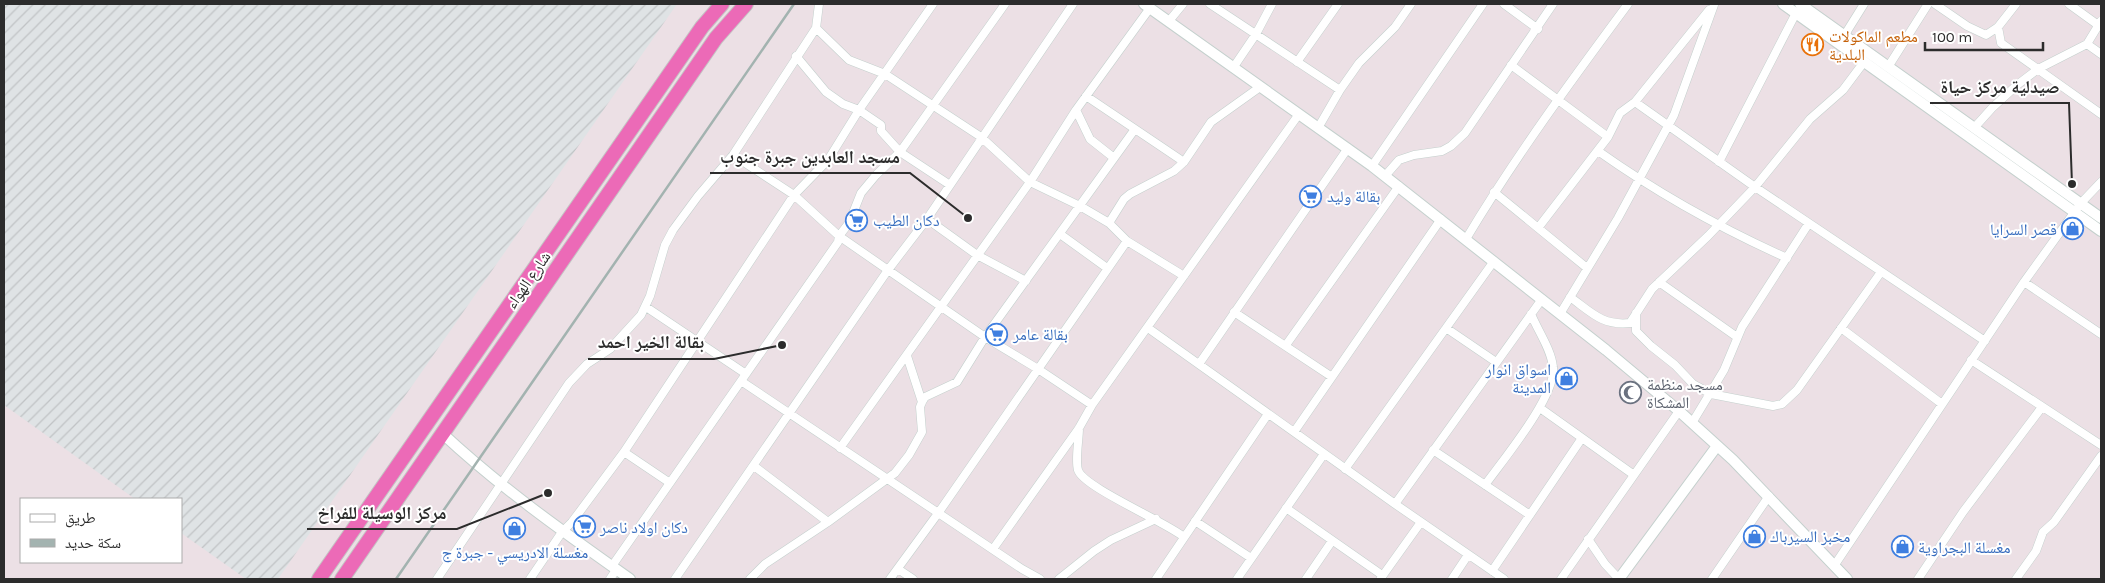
<svg xmlns="http://www.w3.org/2000/svg" width="2105" height="583" viewBox="0 0 2105 583" font-family="Karla,'Noto Naskh Arabic',sans-serif">
<style>
.industrial{fill:url(#industrial-furrows)}
.lines{fill:none;stroke-linecap:round;stroke-linejoin:round}
.street-casing{stroke:#c4d0cd;stroke-width:9}
.secondary-casing{stroke:#c4d0cd;stroke-width:12}
.highway-casing{stroke:#c4c4c4;stroke-width:16}
.street{stroke:#fff;stroke-width:8}
.secondary{stroke:#fff;stroke-width:10}
.highway{stroke:#ec6ab7;stroke-width:14}
.rail{stroke:#a3b3b0;stroke-width:2.5}
.labels{text-anchor:middle;dominant-baseline:central;stroke-width:4;stroke-linejoin:round;paint-order:stroke}
.food-label{font-size:16px;fill:#c56008;stroke:#fff;text-anchor:start}
.shop-label{font-size:16px;fill:#366cbe;stroke:#fff;text-anchor:start}
.street-label{font-size:16px;fill:#2c2c2c;stroke:#fff}
.worship-label{font-size:16px;fill:#5b616d;stroke:#fff;text-anchor:start}
.leader{fill:none;stroke:#2c2c2c;stroke-width:2}
.callout-dot{fill:#2c2c2c;stroke:#fff;stroke-width:2}
.callout-label{font-size:18px;text-anchor:middle;font-weight:bold;fill:#2c2c2c;stroke:#fff;stroke-width:4;stroke-linejoin:round;paint-order:stroke}
</style>
<defs>
<pattern id="industrial-furrows" width="10" height="10" patternUnits="userSpaceOnUse" patternTransform="scale(1.25)"><rect width="10" height="10" fill="#dfe3e5"/><path d="M-1 1l2-2M0 10L10 0M9 11l2-2" fill="none" stroke="#c0c3c5"/></pattern>
</defs>
<rect width="100%" height="100%" fill="#ece0e5"/>
<path class="industrial" d="M4 4H677L278 579H246L181 533V499H135L4 405Z"/>
<g class="lines">
<defs>
<path id="street" d="M1210 4 1340 90
M1504 4 1538 29
M1935 4 1967 26 1986 35 1998 27 2016 4
M2069 4 2098 25
M1169 21 1183 4
M1998 27 2001 43 2101 114
M816 28 849 60 885 74 981 137 1030 182 1080 206 1109 223 1127 241 1184 276
M1844 36 1864 4
M2087 44 2101 54
M796 56 826 92 843 104 859 110 881 125V131L900 152 950 185
M1297 62 1338 4
M1511 65 1608 137
M1888 67 1928 4
M1233 68 1256 34 1272 4
M1086 96 1184 162
M1635 102 1755 187 1985 341
M1076 110 1090 139 1114 158
M1318 128 1340 90 1359 63 1395 27 1411 4
M1974 128 1992 108 2017 85 2038 69 2087 44 2101 21
M1598 151C1656 192 1722 229 1787 258
M733 155 794 195 839 236 888 270 985 337 1038 369 1092 405
M1719 162 1796 13
M1372 166 1483 4
M1385 176 1399 160 1414 155 1442 151 1451 146 1465 133 1553 4
M1494 192 1587 268
M927 219 977 255 1026 281
M1109 223 1124 199 1130 194 1174 171 1184 162 1211 122 1260 87
M1538 228 1608 137 1620 113 1635 102 1709 10
M1060 234 1107 268
M1466 239C1515 157 1571 81 1628 4
M1659 282 1737 337
M2024 282 2101 334
M1570 297C1591 312 1602 326 1630 323L1652 289 1708 236 1755 187 1810 119 1843 90 1864 62
M646 307 746 374
M1234 312 1332 377
M1636 313V331L1651 346 1675 365 1693 384 1711 394 1773 406 1782 404 1797 390 1881 272
M1560 314 1618 218 1674 115 1714 5
M1148 328 1395 504 1504 579
M1446 328 1496 362
M1841 328 1942 404
M1286 345 1399 186
M907 356 922 402
M1971 360 2101 445
M1199 364 1348 148
M741 381 1022 569 1040 579
M1540 408 1634 475
M1692 423 1724 370 1742 327 1809 223
M1079 428C1079 439 1075 460 1078 470 1083 487 1166 522 1184 537
M1294 432 1441 219
M840 448 1030 182 1076 110 1150 8
M1433 450 1530 515
M624 452 670 483
M754 466 828 522
M1345 469 1494 261
M1485 485C1503 460 1557 395 1553 367 1551 349 1538 331 1531 314
M1395 504 1542 299
M1286 508 1382 575
M1195 521 1251 558
M1588 539 1605 564 1619 579
M993 549 1079 428 1092 405 1299 114
M612 566 838 242 839 236 849 223 861 193 876 175 900 152 1005 4
M1834 566 2024 282 2081 203 2101 182
M898 569 913 579
M1492 571 1582 438
M1381 578 1421 522
M437 579 569 383 587 364 610 349 641 315 650 296 665 245 673 230 698 196 733 155 816 28 819 4
M530 579 562 532 572 522 624 452 794 195 828 160 859 110 933 4
M610 579 616 570
M675 579 888 270 927 219 1073 4
M750 579 765 564 828 522 895 473 909 455 922 432 920 407 922 402 925 397 957 382 985 337 1135 129
M890 579 939 512 1127 241
M1059 579 1094 551 1111 540 1156 519
M1156 579 1268 414
M1237 579 1324 454
M1306 579 1332 541
M1452 579 1468 555
M1561 579 1679 411
M1712 579 1769 496
M1918 579 1963 512 2042 407
M2016 579 2036 551 2043 532 2054 522 2101 456"/>
<path id="secondary" d="M1144 4 1372 166 1606 350 1679 411 1733 460 1847 579
M1783 4 2101 231
M1800 4 2101 218
M443 434C501 488 565 533 630 579
M1619 579 1717 446"/>
<path id="highway" d="M319 579 702 27 722 4
M342 579 716 38 746 4"/>
</defs>
<use href="#street" class="street-casing"/>
<use href="#secondary" class="secondary-casing"/>
<use href="#highway" class="highway-casing"/>
<use href="#street" class="street"/>
<use href="#secondary" class="secondary"/>
<use href="#highway" class="highway"/>
<path class="rail" d="M396 579 794 4"/>
</g>
<defs>
<symbol id="restaurant-ring" viewBox="-11 -11 22 22"><circle r="9.5" fill="#fff" stroke="#e8710a" stroke-width="1.5"/><path d="M-5-6h1v4h1v-4h1v4h1v-4h1v5L-1.5 .5V6h-2V.5L-5-1ZM5-6V6H3V1.5H1.5Q1.5-4 5-6Z" fill="#e8710a"/></symbol>
<symbol id="supermarket-ring" viewBox="-11 -11 22 22"><circle r="9.5" fill="#fff" stroke="#3f7fe0" stroke-width="1.5"/><path d="M-6-5.5h2.5l.6 2H6L4.5 2H-2.5L-4.4-4H-6ZM-1.5 3.2a1.3 1.3 0 1 0 .1 0ZM3 3.2a1.3 1.3 0 1 0 .1 0Z" fill="#3f7fe0"/></symbol>
<symbol id="shop-ring" viewBox="-11 -11 22 22"><circle r="9.5" fill="#fff" stroke="#3f7fe0" stroke-width="1.5"/><path d="M-5-2.5h2.3a2.7 3.5 0 0 1 5.4 0H5L5.5 6h-11ZM-1.5-2.5h3a1.5 2.3 0 0 0-3 0Z" fill="#3f7fe0"/></symbol>
<symbol id="mosque-ring" viewBox="-11 -11 22 22"><circle r="9.5" fill="#fff" stroke="#6b7280" stroke-width="1.5"/><path d="M3.5-4.9A6 6 0 1 0 3.5 4.9A5 5 0 1 1 3.5-4.9Z" fill="#6b7280"/></symbol>
</defs>
<g fill-rule="evenodd">
<use href="#restaurant-ring" x="1800" y="32" width="25" height="25"/>
<use href="#supermarket-ring" x="1298" y="184" width="25" height="25"/>
<use href="#supermarket-ring" x="844" y="208" width="25" height="25"/>
<use href="#shop-ring" x="2060" y="216" width="25" height="25"/>
<use href="#supermarket-ring" x="984" y="322" width="25" height="25"/>
<use href="#shop-ring" x="1554" y="366" width="25" height="25"/>
<use href="#mosque-ring" x="1618" y="380" width="25" height="25"/>
<use href="#supermarket-ring" x="572" y="514" width="25" height="25"/>
<use href="#shop-ring" x="502" y="516" width="25" height="25"/>
<use href="#shop-ring" x="1742" y="524" width="25" height="25"/>
<use href="#shop-ring" x="1890" y="534" width="25" height="25"/>
</g>
<g class="labels">
<g class="food-label">
<text x="1829" y="36">مطعم الماكولات<tspan x="1829" dy="18">البلدية</tspan></text>
</g>
<g class="shop-label">
<text x="1327" y="196">بقالة وليد</text>
<text x="873" y="220">دكان الطيب</text>
<text x="2057" y="229" text-anchor="end">قصر السرايا</text>
<text x="1013" y="334">بقالة عامر</text>
<text x="1551" y="369" text-anchor="end">اسواق انوار<tspan x="1551" dy="18">المدينة</tspan></text>
<text x="600" y="527">دكان اولاد ناصر</text>
<text x="1770" y="536">مخبز السيرباك</text>
<text x="1918" y="547">مغسلة البجراوية</text>
<text x="515" y="552" text-anchor="middle">مغسلة الادريسي - جبرة ج</text>
</g>
<g class="street-label">
<text transform="translate(528 280) rotate(-55)">شارع الهواء</text>
</g>
<g class="worship-label">
<text x="1647" y="384">مسجد منظمة<tspan x="1647" dy="18">المشكاة</tspan></text>
</g>
</g>
<path class="leader" d="M2072 184L2069 103H1930M968 218L910 173H710M782 345L714 359H588M548 493L457 529H307"/>
<g class="callout-dot">
<circle cx="2072" cy="184" r="5"/>
<circle cx="968" cy="218" r="5"/>
<circle cx="782" cy="345" r="5"/>
<circle cx="548" cy="493" r="5"/>
</g>
<g class="callout-label">
<text x="2000" y="93">صيدلية مركز حياة</text>
<text x="810" y="163">مسجد العابدين جبرة جنوب</text>
<text x="651" y="348">بقالة الخير احمد</text>
<text x="382" y="519">مركز الوسيلة للفراخ</text>
</g>
<rect width="2105" height="583" fill="none" stroke="#2c2c2c" stroke-width="10"/>
<rect x="20" y="498" width="162" height="65" fill="#ffffff" stroke="#ababab"/>
<rect x="30" y="514" width="25" height="8" fill="#ffffff" stroke="#ababab"/>
<text x="65" y="523" font-size="15" fill="#2c2c2c">طريق</text>
<rect x="30" y="539" width="25" height="8" fill="#a3b3b0" stroke="#ababab"/>
<text x="65" y="548" font-size="15" fill="#2c2c2c">سكة حديد</text>
<path d="M1925 42v8h118v-8" fill="none" stroke="#2c2c2c" stroke-width="2.5"/>
<text x="1932" y="42" font-size="15" fill="#2c2c2c" stroke="#ffffff" stroke-width="4" paint-order="stroke">100 m</text>
</svg>
